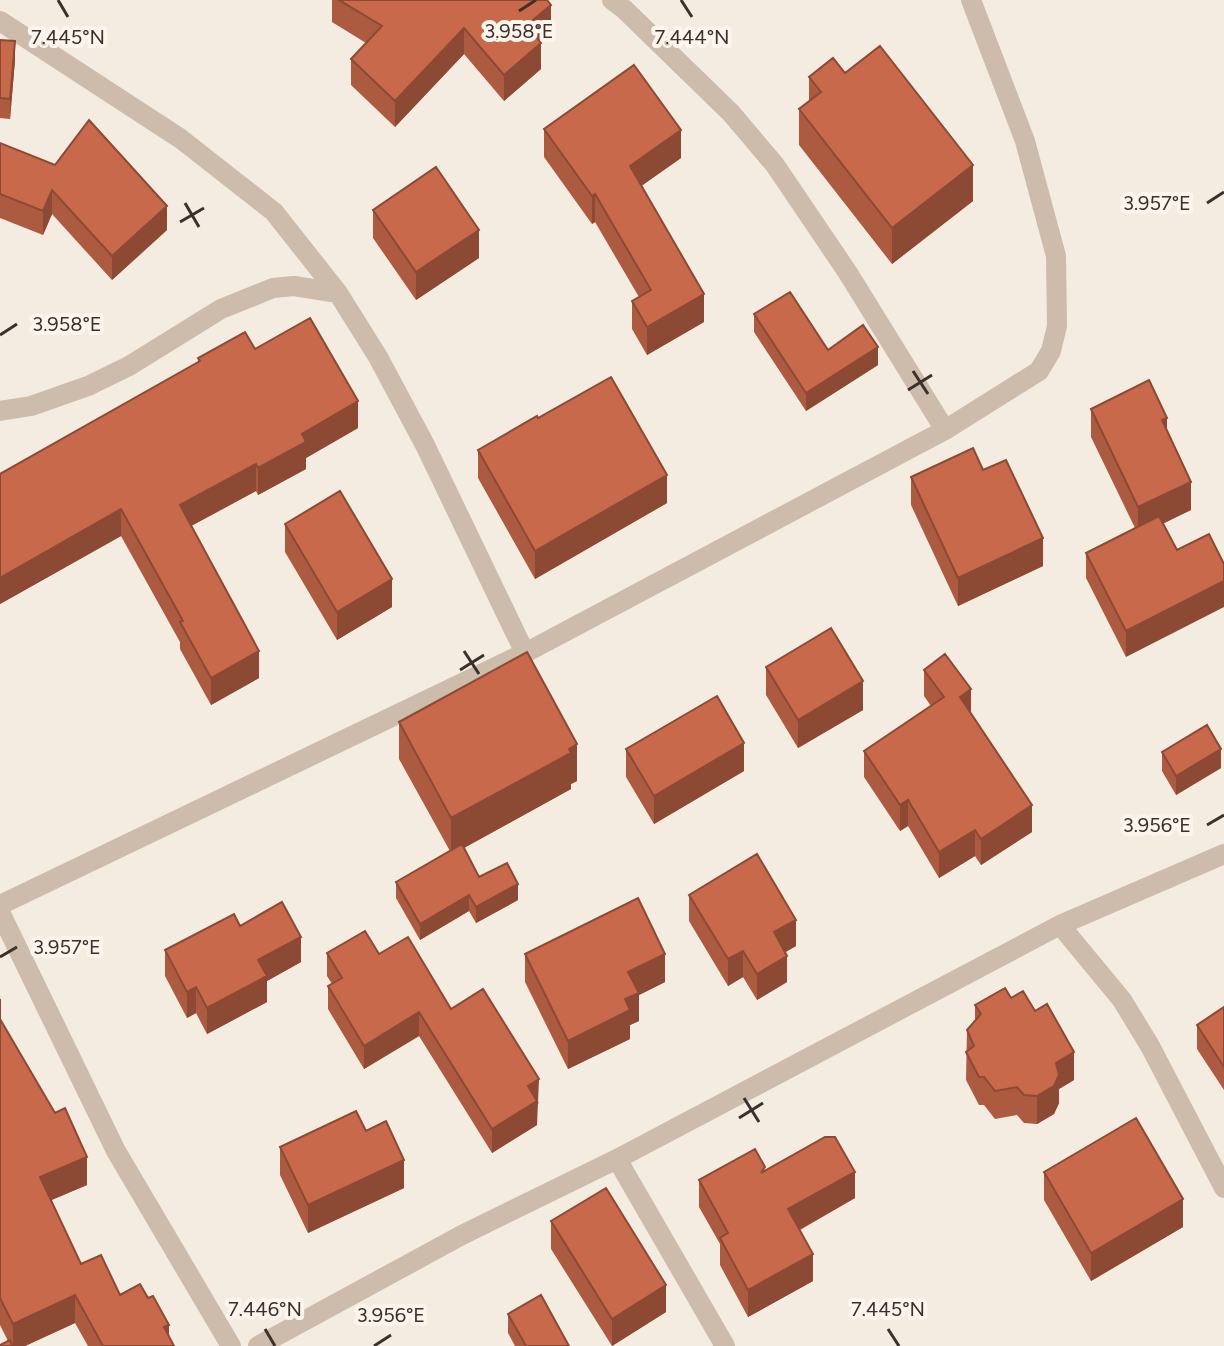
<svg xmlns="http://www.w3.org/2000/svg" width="1224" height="1346" viewBox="0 0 1224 1346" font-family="Figtree,sans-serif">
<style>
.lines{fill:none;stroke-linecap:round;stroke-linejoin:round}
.minor{stroke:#cdbbac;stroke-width:20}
.wall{fill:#ac5a40}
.shaded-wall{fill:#8c4a34}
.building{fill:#c8694b;stroke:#8c4a34;stroke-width:2}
.ticks{fill:none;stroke:#3b302b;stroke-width:3}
.ticks-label{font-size:20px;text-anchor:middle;fill:#3b302b;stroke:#fbf5ee;stroke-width:8;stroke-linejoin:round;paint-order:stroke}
</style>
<rect width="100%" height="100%" fill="#f4ebe1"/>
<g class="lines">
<path class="minor" d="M612 0 624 9 731 113 775 165 848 273 945 430
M0 21 181 139 274 212 338 293 378 357 425 445 525 653
M0 411 31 406 88 386 129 366 221 309 273 288 294 286 338 293
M0 905 525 653 945 430 1039 371 1051 351 1057 326 1056 256 1025 141 971 0
M0 912 116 1151 231 1346
M1060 925 1122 1000 1150 1046 1224 1188
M617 1159 725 1346
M258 1346 462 1235 617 1159 1060 925 1224 854"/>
</g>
<path class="wall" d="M332 0H547L551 31 540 40 541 69 504 101 464 54 395 127 351 85V59L366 43 332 22Z
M0 40 15 60 10 119 0 118Z
M845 73 973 201 892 264 799 145V109L809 101V77Z
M544 129 681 158 641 186 704 322 647 355 632 329V301L639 297 595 222 592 224 544 157Z
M0 143 167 230 112 280 52 214 43 235 0 218Z
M373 210 479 258 416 300 373 238Z
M754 314 828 350 878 365 806 411 754 332Z
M255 349 358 428 306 458V469L258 495 256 491 191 526 259 678 211 705 180 649V642L121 536 0 604V474L198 363V358Z
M1091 409 1167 431 1191 510 1163 523 1126 657 1086 578V553L1135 528 1091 437Z
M538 418 667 503 535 579 478 478V450Z
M983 470 1043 566 958 606 911 505V477Z
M285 524 392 607 337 640 285 552Z
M766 667 863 710 798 748 766 695Z
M924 670 971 714 1032 832 981 865 975 856 939 878 908 826 900 831 864 777V751L931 706 924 696Z
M399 722 577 781 571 784V789L464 848 479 877 518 900 476 923 469 911 420 940 396 898V882L450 851 399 759Z
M626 749 744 771 654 824 626 777Z
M1162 752 1221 768 1176 795 1162 771Z
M689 895 796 946 785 952 787 982 757 1000 743 977 728 986 689 921Z
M240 926 301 962 267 981V1002L207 1034 196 1013 187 1018 165 976V950Z
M327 953 379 954 451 1009 539 1103 537 1104V1125L492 1153 419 1036 364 1069 328 1009V986L332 984 327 976Z
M525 954 665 982 639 995V1021L630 1025V1039L568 1069 525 982Z
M0 996 1 1021 87 1185 51 1200 81 1264 169 1336 174 1346H88L75 1323 25 1346H0L8 1341 0 1325Z
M1011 998 1074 1080 1059 1089V1103L1054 1114 1037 1124 1024 1123 1017 1115 995 1119 984 1105H979L966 1080 967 1030 975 1021V1005Z
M1224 1007V1090L1197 1049V1025Z
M280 1147 404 1188 308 1233 280 1175Z
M765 1171 855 1198 800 1230 813 1281 748 1317 720 1265V1244L699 1207V1180Z
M1044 1172 1183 1227 1091 1281 1044 1200Z
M551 1221 666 1312 612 1346 551 1249Z
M508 1314 569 1346H515L508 1333Z"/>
<path class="shaded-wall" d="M551 5V31L527 51V25Z
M464 28V54L395 127V101Z
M15 41V60L10 119V99Z
M541 43V69L504 101V75Z
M681 130V158L630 194V166Z
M973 165V201L892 264V228Z
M52 190V214L43 235V211Z
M595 194V222L592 224V196Z
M167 206V230L112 280V256Z
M479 230V258L416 300V272Z
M704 294V322L647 355V327Z
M878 347V365L806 411V393Z
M358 401V428L306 458V469L258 495V468L302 434Z
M1167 418V446L1162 420Z
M256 464V491L180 532V505Z
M667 475V503L535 579V551Z
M1191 482V510L1138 536V507Z
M121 509V536L0 604V578Z
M1043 538V566L958 606V578Z
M392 579V607L337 640V612Z
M1224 581V607L1126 657V631Z
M259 651V678L211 705V678Z
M863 681V710L798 748V720Z
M971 689V715L960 697Z
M744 743V771L654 824V796Z
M577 744V781L571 784V789L451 855V818Z
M1221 749V768L1176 795V776Z
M908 800V826L900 831V805Z
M1032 805V832L981 865V839Z
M975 830V856L939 878V852Z
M518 884V900L476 923V907Z
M469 895V911L420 940V924Z
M796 920V946L774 959V932Z
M301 937V962L267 981V1002L207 1034V1008L258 960Z
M743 951V977L728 986V959Z
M665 954V982L639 995V1021L630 1025V1039L568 1069V1041L628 972Z
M787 956V982L757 1000V974Z
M196 987V1013L187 1018V992Z
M0 999H1V1026L0 1027Z
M419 1012V1036L364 1069V1046Z
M1074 1052V1080L1059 1089V1103L1054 1114 1037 1124V1096L1056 1063Z
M539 1079 537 1125 492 1153V1129L528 1086Z
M87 1157V1185L40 1205V1177Z
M404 1160V1188L308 1233V1205Z
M855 1172V1198L788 1236V1209Z
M1183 1199V1227L1091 1281V1253Z
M813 1254V1281L748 1317V1290Z
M666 1285V1312L612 1346V1319Z
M75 1295V1323L25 1346H13V1324Z
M169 1325V1346L164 1327Z"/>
<path class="building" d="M339 0H547L551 5 527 25 541 43 504 75 464 28 395 101 351 59 382 26Z
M0 40 15 41 10 99 0 98Z
M880 46 973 165 892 228 799 109 821 92 809 77 833 58 845 73Z
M634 65 681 130 630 166 704 294 647 327 632 301 651 290 595 194 592 196 544 129Z
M89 120 167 206 112 256 52 190 43 211 0 194V143L55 165Z
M436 167 479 230 416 272 373 210Z
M790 292 828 350 863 325 878 347 806 393 754 314Z
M310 318 358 401 302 434 306 442 258 468 256 464 180 505 259 651 211 678 180 622 183 621 121 509 0 578V474L200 361 198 358 245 332 255 349Z
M611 377 667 475 535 551 478 450 537 416 538 418Z
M1149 380 1167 418 1162 420 1191 482 1138 507 1091 409Z
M973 448 983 470 1006 460 1043 538 958 578 911 477Z
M340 491 392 579 337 612 285 524Z
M1159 516 1177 550 1209 534 1224 564V581L1126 631 1086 553Z
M831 628 863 681 798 720 766 667Z
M527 652 577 744 569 749 571 753 451 818 399 722Z
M945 654 971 689 960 697 1032 805 981 839 975 830 939 852 908 800 900 805 864 751 944 697 924 670Z
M717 696 744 743 654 796 626 749Z
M1207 725 1221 749 1176 776 1162 752Z
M462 844 479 877 507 863 518 884 476 907 469 895 420 924 396 882Z
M757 854 796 920 774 932 787 956 757 974 743 951 728 959 689 895Z
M638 898 665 954 628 972 639 993 625 999 630 1010 568 1041 525 954Z
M282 902 301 937 258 960 267 976 207 1008 196 987 187 992 165 950 234 914 240 926Z
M365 931 379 954 408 937 451 1009 483 989 539 1079 528 1086 537 1101 492 1129 419 1012 364 1046 328 986 342 978 327 953Z
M1005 988 1011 998 1023 991 1035 1011 1047 1004 1074 1052 1056 1063 1059 1075 1054 1086 1037 1096 1024 1095 1017 1087 995 1091 984 1077H979L966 1052 974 1046 967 1030 981 1014 975 1005Z
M1224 1007V1067L1197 1025Z
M0 1019 55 1113 65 1108 87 1157 40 1177 81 1264 101 1255 120 1295 140 1284 148 1298 153 1296 169 1325 164 1327 174 1346H103L75 1295 13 1324 0 1298Z
M356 1111 366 1131 386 1121 404 1160 308 1205 280 1147Z
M1136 1118 1183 1199 1091 1253 1044 1172Z
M825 1137H835L855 1172 788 1209 813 1254 748 1290 720 1238 728 1233 699 1180 755 1149 765 1167 761 1173Z
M606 1188 666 1285 612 1319 551 1221Z
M541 1295 569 1346H526L508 1314Z
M10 1340 12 1346H0V1345Z"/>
<path class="ticks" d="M58 0 68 17M681 0 692 17M519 11 536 0M185 203 199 227M1207 203 1224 192M180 222 204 208M0 335 17 324M913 371 928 394M908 390 932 375M464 651 479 674M460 670 484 655M1207 825 1224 815M0 957 17 947M744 1098 759 1122M739 1118 763 1103M265 1329 275 1346M888 1329 899 1346M374 1346 391 1335"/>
<g class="ticks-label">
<text x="519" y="38">3.958°E</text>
<text x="68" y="44">7.445°N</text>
<text x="692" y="44">7.444°N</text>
<text x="1157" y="210">3.957°E</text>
<text x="67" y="331">3.958°E</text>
<text x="1157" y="832">3.956°E</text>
<text x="67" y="954">3.957°E</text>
<text x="265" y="1316">7.446°N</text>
<text x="888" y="1316">7.445°N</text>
<text x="391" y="1322">3.956°E</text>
</g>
</svg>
